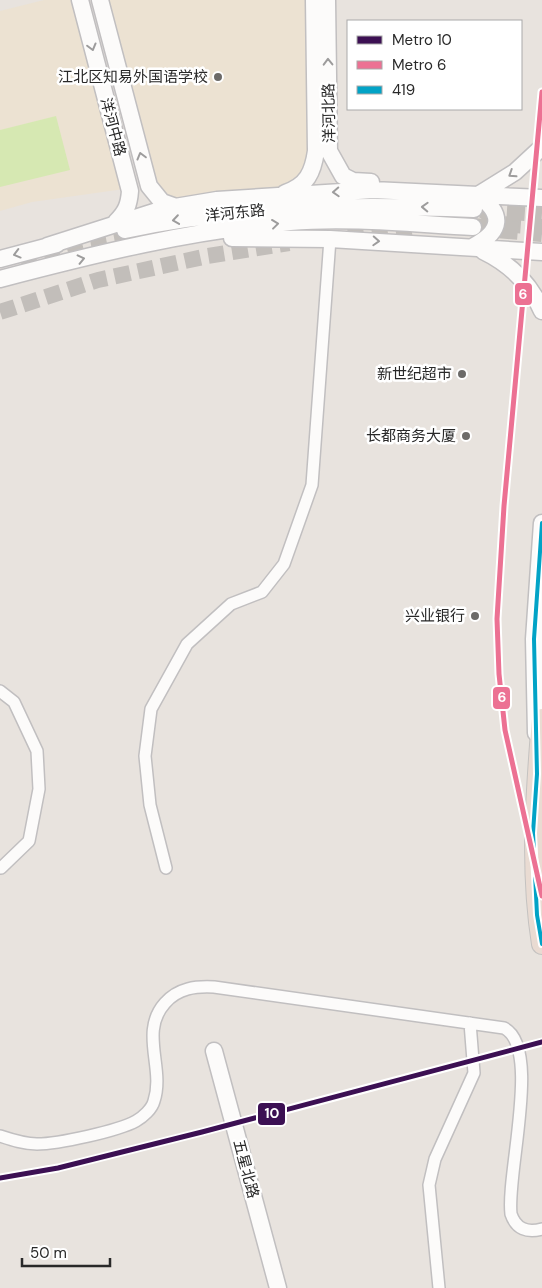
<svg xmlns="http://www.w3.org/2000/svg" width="542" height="1288" viewBox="0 0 542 1288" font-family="'DM Sans','Noto Sans SC',sans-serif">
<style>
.education{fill:#ece2d2}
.pitch{fill:#d6e8b2}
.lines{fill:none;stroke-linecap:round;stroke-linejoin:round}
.secondary-tunnel{stroke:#c2beba;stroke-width:16;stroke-dasharray:16 8;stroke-linecap:butt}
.primary-tunnel{stroke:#c2beba;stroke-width:18;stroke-dasharray:18 9;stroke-linecap:butt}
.street-casing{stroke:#c1bfc0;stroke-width:14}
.secondary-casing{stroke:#c1bfc0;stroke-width:19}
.highway-casing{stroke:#c4c2c0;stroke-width:22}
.street{stroke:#fcfbfa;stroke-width:11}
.secondary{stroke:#fcfbfa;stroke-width:16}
.highway{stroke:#e9dbd2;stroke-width:20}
.bus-1-casing{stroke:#fff;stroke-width:8}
.bus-1{stroke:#02a3c6;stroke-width:4}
.metro-1-casing{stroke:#fff;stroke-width:9}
.metro-2-casing{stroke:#fff;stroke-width:9}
.metro-1{stroke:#3c1053;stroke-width:5}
.metro-2{stroke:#ec7193;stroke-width:5}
.oneway{stroke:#9d9c9c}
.poi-dot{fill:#6c6a68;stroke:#fff;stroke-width:2}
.labels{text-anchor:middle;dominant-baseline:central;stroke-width:5;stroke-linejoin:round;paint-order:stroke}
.poi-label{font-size:15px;fill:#292929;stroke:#fff;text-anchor:end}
.street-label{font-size:15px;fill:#292929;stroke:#fff}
.line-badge{stroke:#fff;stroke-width:2}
.badge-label{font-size:14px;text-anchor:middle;font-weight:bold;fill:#fff}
</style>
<rect width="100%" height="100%" fill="#e8e3de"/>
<path class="education" d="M44 0H74L124 189 32 202 0 211V11Z
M106 0H308L312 154 306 174 286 186 176 199 157 189Z"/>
<path class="pitch" d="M56 116 70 170 0 187V130Z"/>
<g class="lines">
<path class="secondary-tunnel" d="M457 224 473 222 542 227
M348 236 418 228
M22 266 88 247 151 235
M0 312 98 280 208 256 289 243"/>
<path class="primary-tunnel" d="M480 209 542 213
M473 227 542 233"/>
<defs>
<path id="street" d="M0 691 14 702 37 751 39 789 29 841 1 868
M166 868 150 805 145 756 151 709 187 644 231 604 262 592 284 564 312 485 330 239
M0 1136C12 1140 24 1144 37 1144 58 1144 118 1131 136 1121 143 1117 152 1109 154 1101 165 1068 139 1032 165 1003 178 988 196 986 214 987L504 1028C542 1047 506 1174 511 1214 516 1229 527 1233 542 1229
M439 1288 429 1185 435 1159 474 1073 470 1023"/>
<path id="secondary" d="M80 0 130 191C129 205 126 212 116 222
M100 0 149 186 162 202 176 207
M327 0 329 151 343 176 353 181 371 182
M285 193C307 186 313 172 316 151L314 0
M125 230C242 205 356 205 474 209
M232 238 330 239 542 252
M47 246 163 209 217 200 373 190 542 198
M474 246C502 231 504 214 478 195L515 172 542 147
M483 251C510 264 530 283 542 311
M0 259 57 244
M0 279C95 254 192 230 290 222 350 217 413 224 473 227
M536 733 534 639 542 523
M214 1051 278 1288"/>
<path id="highway" d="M542 719C536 795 530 868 542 944"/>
</defs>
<use href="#street" class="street-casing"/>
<use href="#secondary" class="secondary-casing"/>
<use href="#highway" class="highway-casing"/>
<use href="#street" class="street"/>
<use href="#secondary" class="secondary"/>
<use href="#highway" class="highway"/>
<defs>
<path id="bus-1" d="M542 523 534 639 537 774 533 833 537 915 542 944"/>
</defs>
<use href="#bus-1" class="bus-1-casing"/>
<use href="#bus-1" class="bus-1"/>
<defs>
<path id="metro-1" d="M0 1178 58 1168 202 1132 542 1042"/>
<path id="metro-2" d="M542 92 504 506 497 619 499 674 505 730 542 896"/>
</defs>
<use href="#metro-1" class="metro-1-casing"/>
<use href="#metro-2" class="metro-2-casing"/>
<use href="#metro-1" class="metro-1"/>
<use href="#metro-2" class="metro-2"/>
</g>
<defs><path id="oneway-chevron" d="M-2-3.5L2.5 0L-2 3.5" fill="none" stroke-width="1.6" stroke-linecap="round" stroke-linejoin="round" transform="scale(1.25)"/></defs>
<g class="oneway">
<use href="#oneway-chevron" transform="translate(92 47) rotate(75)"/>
<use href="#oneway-chevron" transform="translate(328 62) rotate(-91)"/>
<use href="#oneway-chevron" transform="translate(141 156) rotate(-105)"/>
<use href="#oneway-chevron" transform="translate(512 174) rotate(147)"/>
<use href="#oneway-chevron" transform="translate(336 192) rotate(177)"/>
<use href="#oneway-chevron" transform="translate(425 207) rotate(-178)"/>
<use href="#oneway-chevron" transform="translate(176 220) rotate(172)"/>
<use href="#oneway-chevron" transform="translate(275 224) rotate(-7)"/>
<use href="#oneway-chevron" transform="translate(376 241) rotate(3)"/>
<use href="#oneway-chevron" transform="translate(17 254) rotate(165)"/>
<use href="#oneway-chevron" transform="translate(81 259) rotate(-13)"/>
</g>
<g class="poi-dot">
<circle cx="218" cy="77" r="5"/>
<circle cx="462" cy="374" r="5"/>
<circle cx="466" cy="436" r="5"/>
<circle cx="475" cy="616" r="5"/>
</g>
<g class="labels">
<g class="poi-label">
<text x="208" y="77">江北区知易外国语学校</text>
<text x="452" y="374">新世纪超市</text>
<text x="456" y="436">长都商务大厦</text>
<text x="465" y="616">兴业银行</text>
</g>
<g class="street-label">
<text transform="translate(329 113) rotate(-91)">洋河北路</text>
<text transform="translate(113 127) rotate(75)">洋河中路</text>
<text transform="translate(235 213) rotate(-6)">洋河东路</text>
<text transform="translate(246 1169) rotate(75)">五星北路</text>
</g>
</g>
<g class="line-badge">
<rect x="514" y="282" width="19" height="24" rx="5" fill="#ec7193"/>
<rect x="492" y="686" width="19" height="24" rx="5" fill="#ec7193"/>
<rect x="257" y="1102" width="29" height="24" rx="5" fill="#3c1053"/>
</g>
<g class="badge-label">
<text x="523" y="299">6</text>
<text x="502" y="702">6</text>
<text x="272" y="1118">10</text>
</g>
<rect x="347" y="20" width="175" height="90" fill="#ffffff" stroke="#a9a9a9"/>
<rect x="357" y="36" width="25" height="8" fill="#3c1053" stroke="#a9a9a9"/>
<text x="392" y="45" font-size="15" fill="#292929">Metro 10</text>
<rect x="357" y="61" width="25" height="8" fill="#ec7193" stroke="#a9a9a9"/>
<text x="392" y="70" font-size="15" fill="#292929">Metro 6</text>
<rect x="357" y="86" width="25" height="8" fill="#02a3c6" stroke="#a9a9a9"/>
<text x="392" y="95" font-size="15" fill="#292929">419</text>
<path d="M22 1258v8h88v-8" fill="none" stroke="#292929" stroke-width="2.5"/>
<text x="30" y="1258" font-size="15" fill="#292929" stroke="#ffffff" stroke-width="4" paint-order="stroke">50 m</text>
</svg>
